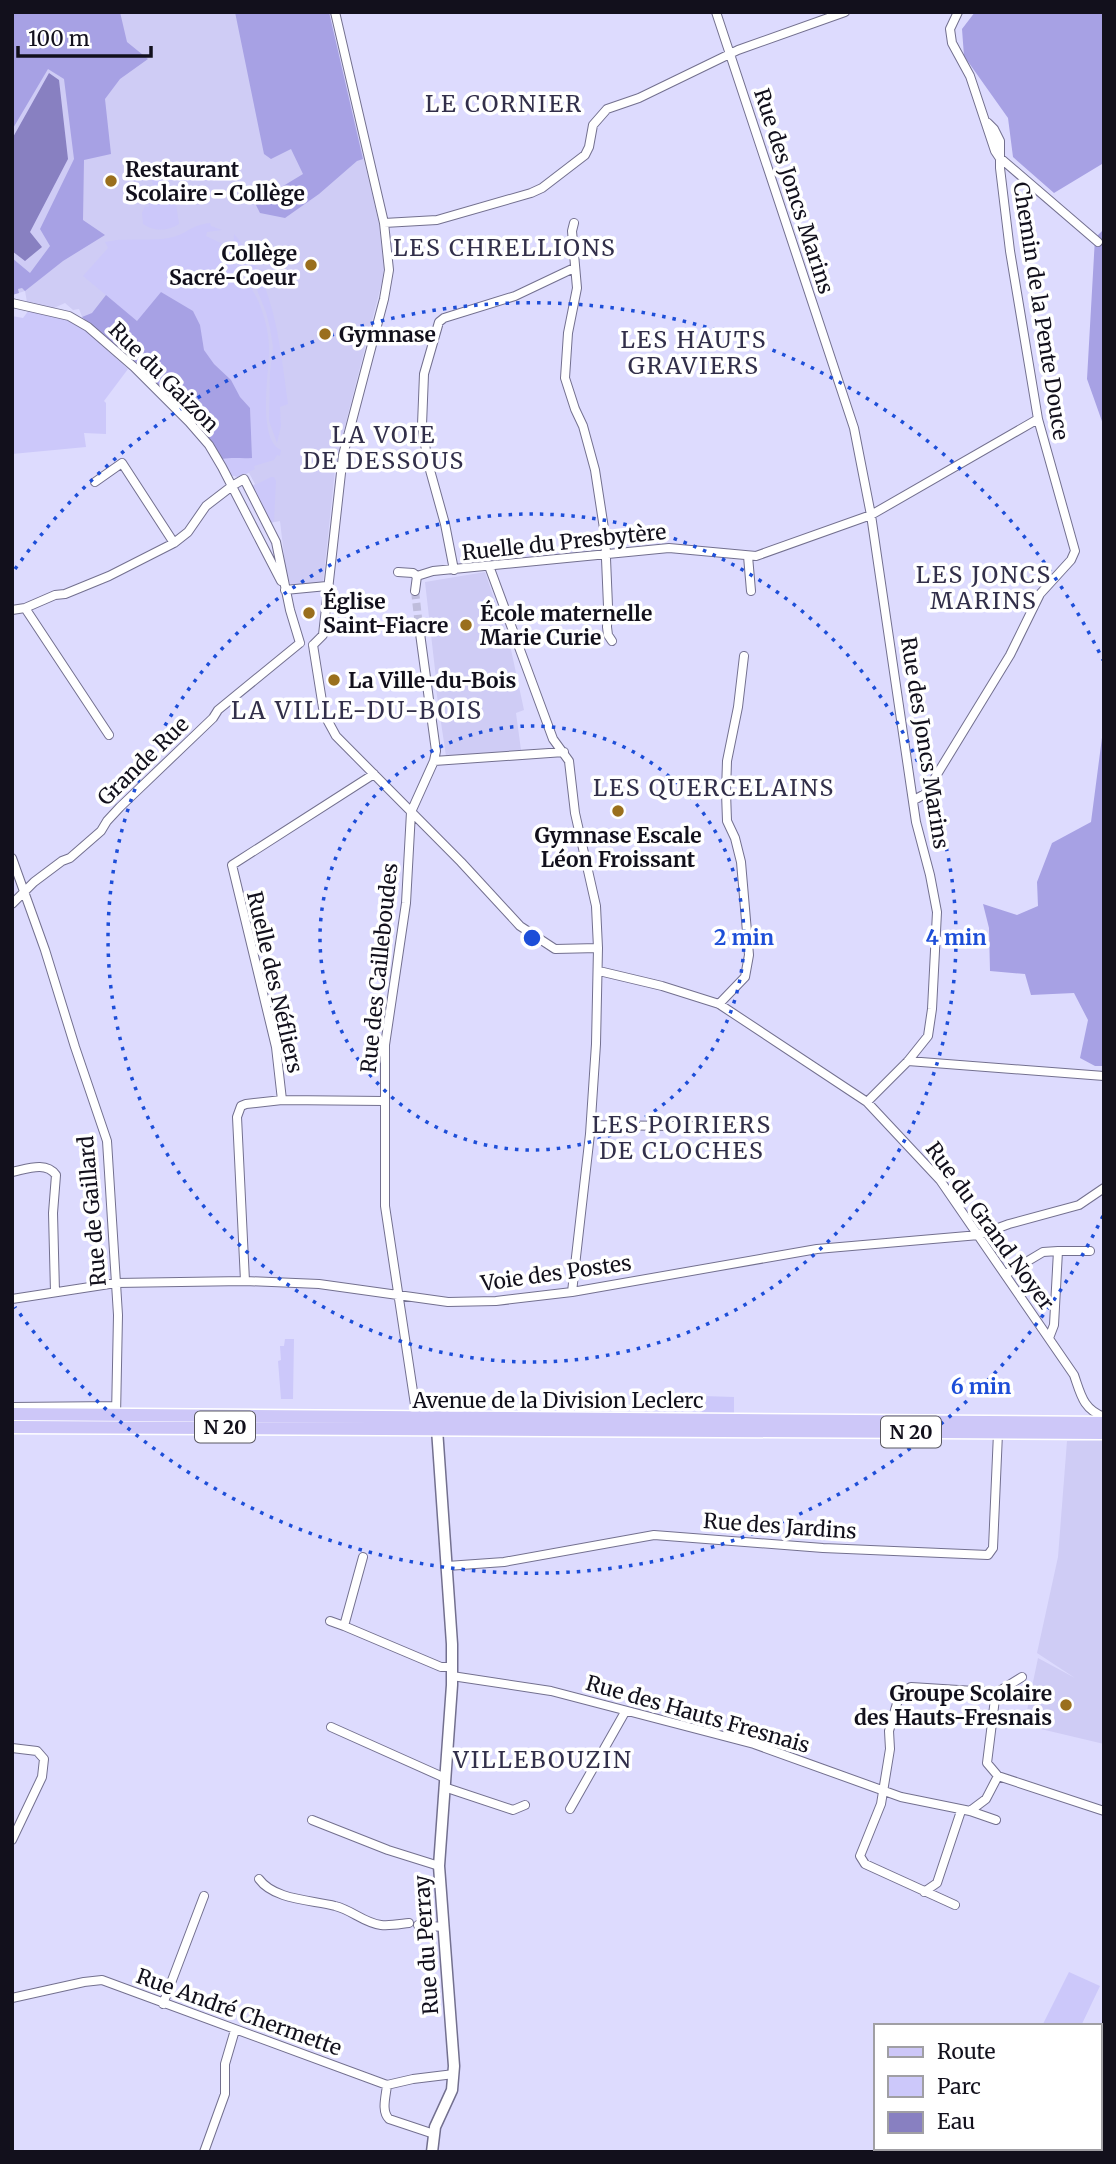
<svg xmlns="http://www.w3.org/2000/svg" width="1116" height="2164" viewBox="0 0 1116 2164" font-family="Merriweather,serif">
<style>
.built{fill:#cfccf5}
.green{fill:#ccc8fa}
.forest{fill:#a7a1e4}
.water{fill:#8880c1}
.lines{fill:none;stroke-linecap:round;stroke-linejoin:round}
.street-tunnel{stroke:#bfbddc;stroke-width:8;stroke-dasharray:8 4;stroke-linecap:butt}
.street-casing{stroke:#73708f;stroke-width:10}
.secondary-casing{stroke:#73708f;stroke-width:13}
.primary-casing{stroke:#fff;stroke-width:15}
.street{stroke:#fff;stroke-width:8}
.secondary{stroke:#fff;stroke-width:10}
.primary{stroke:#cdc7f8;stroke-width:12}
.ring{fill:none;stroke:#1d4ed8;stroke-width:3.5;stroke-dasharray:3.5 7}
.poi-dot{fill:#9a6f1d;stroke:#fff;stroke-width:2.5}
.labels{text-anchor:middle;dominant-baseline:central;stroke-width:7;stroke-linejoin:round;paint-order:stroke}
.shield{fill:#fff;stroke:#595860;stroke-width:2}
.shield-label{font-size:19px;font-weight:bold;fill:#12101c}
.poi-label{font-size:21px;font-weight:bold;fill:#12101c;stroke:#fff;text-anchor:start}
.street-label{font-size:21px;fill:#12101c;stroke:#fff}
.neighbourhood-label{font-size:23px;letter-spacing:2px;fill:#322f4a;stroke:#fff}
.quarter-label{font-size:24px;letter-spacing:2px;fill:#322f4a;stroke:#fff}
.centre{fill:#1d4ed8;stroke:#fff;stroke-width:3.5}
.ring-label{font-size:21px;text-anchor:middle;font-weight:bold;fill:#1d4ed8;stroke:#fff;stroke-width:7;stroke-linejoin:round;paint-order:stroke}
</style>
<rect width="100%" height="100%" fill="#dddbfe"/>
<path class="built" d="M12 12H329L379 224 384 267 382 282 336 461 323 583 292 585 287 581 280 521 269 523 251 487 255 484 249 473 238 477 231 475 213 443 190 416 137 365 83 319 79 309 73 310 65 303 54 308 27 302 25 291 12 295Z
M485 572 510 645 524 710 516 713 521 750 446 756 436 689 483 682 437 687 425 582Z
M1104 1440V1744L1024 1725 1038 1658 1075 1678 1037 1653 1058 1557 1067 1441Z"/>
<path class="green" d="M161 176 175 198 179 224C168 231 154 232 143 224L142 213 145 206 148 207 155 199 152 180Z
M210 223 211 226 222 230 207 232 206 236 229 247C234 264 239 270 249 285 261 301 268 326 269 346 270 368 256 440 281 450L280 456 277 455 274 460 254 466 255 469 238 477 231 475 222 459 237 456 252 458 250 408 240 397 231 380 214 364 204 350 200 325 193 311 161 292 137 321 83 276 108 248 105 242C127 237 155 242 173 237 188 233 191 225 210 223Z
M234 234C275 280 280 346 288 404L280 407 281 426 277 443 269 421 270 372 273 347 270 328 266 312 255 285 239 267 233 248Z
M29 310 65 319 86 331 128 369 104 401 106 403V434L84 433 86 447 12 454V316L23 318Z
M271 477H274L276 481 274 522 269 523 251 487Z
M285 1339H294L293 1399H281L278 1361 281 1360 280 1346H284Z
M703 1396 734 1397V1414H702Z
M1069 1972 1100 1986 1081 2026H1042Z"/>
<path class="forest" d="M12 12H120L127 42 148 59 120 79 105 99 111 154 84 160 83 220 105 235 63 261 25 291 22 288 18 289 19 293 12 295V258L30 273 50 246 40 229 74 159 64 79 48 69 12 130Z
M235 12H329L363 159 357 161 319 194 285 218 260 213 255 203 303 174 291 149 271 159 264 154Z
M975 12H1104V166L1102 164 1054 193 1013 157 1008 118 964 56 962 29Z
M1104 229V427L1087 379 1095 238Z
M161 292 193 311 200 325 204 350 214 364 231 380 240 397 250 408 252 458C241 459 235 457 222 459L213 443 190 416 82 317 92 313 106 295 137 321Z
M1103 730 1104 1066H1095L1080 1058 1088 1020 1074 993 1031 995 1025 974 990 971 989 928 983 904 1017 915 1038 906 1037 882 1052 843 1091 822Z"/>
<path class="water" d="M49 73 59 80 68 159 30 232 42 247 25 261 12 251V139Z"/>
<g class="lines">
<path class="street-tunnel" d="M415 591 419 626"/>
<defs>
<path id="street" d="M716 12 854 428 871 515 916 822 930 875 937 912 932 1009 928 1036 908 1061 867 1102
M958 12 950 29 952 43 970 76 995 151 999 157 1098 242
M384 223 437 220 531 193 542 188 585 155 589 147 593 125 607 109 639 98 738 50 845 12
M574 223 572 231 577 288 568 333 565 378 575 409 583 426 595 470 605 535 608 606 607 627 608 635 612 641
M12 303 69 316 88 327 134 367 189 422 209 445 222 467 281 581
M95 482 122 463 174 543
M748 556 751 591
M489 566 553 739 569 761 575 813 596 906 598 948 596 1044 590 1134 572 1292
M454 570 445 524 428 463 422 425 424 374 439 322 444 318 515 296 574 268
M398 572 413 573 417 576 433 571 669 548 756 556 871 515 1038 419
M285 590 327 586
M415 591 417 576
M25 608 109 735
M12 610 25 608 55 595 65 594 109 576 174 543 188 532 206 506 232 486 244 479 276 542 290 610 300 643
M313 645 323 635 343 455 384 299 389 270 384 223 335 12
M313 645 324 714 336 736 461 862 520 926 555 949 598 948
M434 761 564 752
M914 800 925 794 1010 655 1040 594 1071 560 1075 551 1038 419 1010 251 1000 168V141L994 129 988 123
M12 858 45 950 75 1047 107 1141 118 1315 116 1416
M12 904 34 882 62 861 70 858 101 831 107 821 120 807 213 718 218 710 300 643
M599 971 662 986 719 1004 867 1102 940 1180 1074 1375C1081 1395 1083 1409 1104 1417
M719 1004 745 977 749 955 741 862 735 838 727 821 726 792 727 761 738 707 744 656
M908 1061 1104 1076
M282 1100 384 1101
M591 1125 762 1127
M12 1172C27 1169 46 1161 56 1175L53 1213 55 1292
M1058 1251H1090
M1006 1274 1043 1252 1058 1251 1054 1325 1049 1338
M245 1281 237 1117 241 1106 246 1104 282 1100 276 1047 232 865 374 774
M12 1299 116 1283 245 1281 319 1284 448 1302 496 1301 572 1292 817 1249 979 1235 1009 1224 1079 1205 1104 1188
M12 1407 116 1406
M417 1418 385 1206V1045L406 903 411 812 434 761 436 751 419 626
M363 1557 344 1626 441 1667H452
M447 1566 504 1562 654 1535 823 1548 988 1555 993 1548 998 1433
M330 1621 344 1626
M452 1676 551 1691 754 1744 901 1797 970 1811 996 1820
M993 1695 995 1699 987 1763 998 1776 1104 1811
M993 1695 1022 1677
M331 1727 445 1778
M12 1748 37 1751 44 1759 42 1777 12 1840
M444 1787 513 1810 525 1805
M570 1809 625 1712
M970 1811 986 1799 998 1776
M312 1820 388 1850 439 1866
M259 1879C274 1900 312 1900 335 1906 352 1910 364 1923 381 1925 390 1926 400 1924 409 1923
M924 1892 937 1883 961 1811
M955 1905 865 1864 860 1856 881 1804 890 1749 889 1731 900 1693 911 1687 990 1692 993 1695
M418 1925 443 1927
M12 1998 84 1982 102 1980 387 2085 413 2079 454 2074
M163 2004 204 1896
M387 2085C386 2096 381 2111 389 2119L434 2134
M204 2152 225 2094V2064L235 2030"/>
<path id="secondary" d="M431 1425 437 1429 452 1644V1685L439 1866 454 2066 452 2090 435 2127 432 2152"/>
<path id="primary" d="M12 1414 1104 1423
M12 1427 1104 1433"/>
</defs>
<use href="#street" class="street-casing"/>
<use href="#secondary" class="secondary-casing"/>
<use href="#primary" class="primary-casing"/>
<use href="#street" class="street"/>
<use href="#secondary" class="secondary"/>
<use href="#primary" class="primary"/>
</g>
<g class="ring">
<circle cx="532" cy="938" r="212"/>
<circle cx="532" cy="938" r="424"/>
<path d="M1103 1216A635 635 0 0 1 15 1307M15 569A635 635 0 0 1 1103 660"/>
</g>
<g class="poi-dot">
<circle cx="111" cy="181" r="7"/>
<circle cx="311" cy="265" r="7"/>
<circle cx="325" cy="334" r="7"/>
<circle cx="309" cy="613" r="7"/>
<circle cx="466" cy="625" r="7"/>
<circle cx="334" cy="680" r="7"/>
<circle cx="618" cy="811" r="7"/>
<circle cx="1066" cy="1705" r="7"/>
</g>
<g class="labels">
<g class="shield">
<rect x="195" y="1411.5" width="60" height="31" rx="5"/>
<rect x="881" y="1416.5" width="60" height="31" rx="5"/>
</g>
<g class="shield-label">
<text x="225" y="1427">N 20</text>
<text x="911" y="1432">N 20</text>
</g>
<g class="poi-label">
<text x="125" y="169">Restaurant<tspan x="125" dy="24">Scolaire - Collège</tspan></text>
<text x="297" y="253" text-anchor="end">Collège<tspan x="297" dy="24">Sacré-Coeur</tspan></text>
<text x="339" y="334">Gymnase</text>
<text x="323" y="601">Église<tspan x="323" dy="24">Saint-Fiacre</tspan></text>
<text x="480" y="613">École maternelle<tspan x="480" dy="24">Marie Curie</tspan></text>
<text x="348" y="680">La Ville-du-Bois</text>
<text x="618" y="835" text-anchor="middle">Gymnase Escale<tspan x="618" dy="24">Léon Froissant</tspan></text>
<text x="1052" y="1693" text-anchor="end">Groupe Scolaire<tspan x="1052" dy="24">des Hauts-Fresnais</tspan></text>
</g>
<g class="street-label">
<text transform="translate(794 191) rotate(72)">Rue des Joncs Marins</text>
<text transform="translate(1041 311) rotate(81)">Chemin de la Pente Douce</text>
<text transform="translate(164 377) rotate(45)">Rue du Gaizon</text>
<text transform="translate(564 542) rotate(-6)">Ruelle du Presbytère</text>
<text transform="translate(925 743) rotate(81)">Rue des Joncs Marins</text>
<text transform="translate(143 761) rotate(-44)">Grande Rue</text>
<text transform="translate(379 968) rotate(-84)">Rue des Cailleboudes</text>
<text transform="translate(275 982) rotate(77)">Ruelle des Néfliers</text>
<text transform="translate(92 1211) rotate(-95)">Rue de Gaillard</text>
<text transform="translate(990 1226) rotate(54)">Rue du Grand Noyer</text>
<text transform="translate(556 1273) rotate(-8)">Voie des Postes</text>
<text x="558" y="1400">Avenue de la Division Leclerc</text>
<text transform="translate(780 1526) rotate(4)">Rue des Jardins</text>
<text transform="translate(698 1714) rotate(16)">Rue des Hauts Fresnais</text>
<text transform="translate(426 1945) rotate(-94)">Rue du Perray</text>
<text transform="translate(239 2012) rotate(20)">Rue André Chermette</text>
</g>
<g class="neighbourhood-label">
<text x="504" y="103">LE CORNIER</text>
<text x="505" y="247">LES CHRELLIONS</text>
<text x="694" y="339">LES HAUTS<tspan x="694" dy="26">GRAVIERS</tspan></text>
<text x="384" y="434">LA VOIE<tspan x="384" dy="26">DE DESSOUS</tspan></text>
<text x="984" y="574">LES JONCS<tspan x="984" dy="26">MARINS</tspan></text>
<text x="714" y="787">LES QUERCELAINS</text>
<text x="682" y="1124">LES POIRIERS<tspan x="682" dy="26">DE CLOCHES</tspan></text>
<text x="543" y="1759">VILLEBOUZIN</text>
</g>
<g class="quarter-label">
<text x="357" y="710">LA VILLE-DU-BOIS</text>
</g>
</g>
<circle cx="532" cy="938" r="10" class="centre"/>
<g class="ring-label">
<text x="744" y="945">2 min</text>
<text x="956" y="945">4 min</text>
<text x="981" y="1394">6 min</text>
</g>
<rect width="1116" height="2164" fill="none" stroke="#12101c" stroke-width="28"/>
<rect x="874" y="2024" width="228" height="126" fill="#ffffff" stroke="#a09fa4" stroke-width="2"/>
<rect x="888" y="2047" width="35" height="10" fill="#cdc7f8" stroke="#a09fa4" stroke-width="2"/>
<text x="937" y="2059" font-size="21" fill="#12101c">Route</text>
<rect x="888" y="2076" width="35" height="21" fill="#ccc8fa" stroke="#a09fa4" stroke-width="2"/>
<text x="937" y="2094" font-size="21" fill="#12101c">Parc</text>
<rect x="888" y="2112" width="35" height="21" fill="#8880c1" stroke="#a09fa4" stroke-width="2"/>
<text x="937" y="2129" font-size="21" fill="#12101c">Eau</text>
<path d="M18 46v10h133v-10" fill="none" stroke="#12101c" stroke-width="3.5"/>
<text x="28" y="46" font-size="21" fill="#12101c" stroke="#ffffff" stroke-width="5" paint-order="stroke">100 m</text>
</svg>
